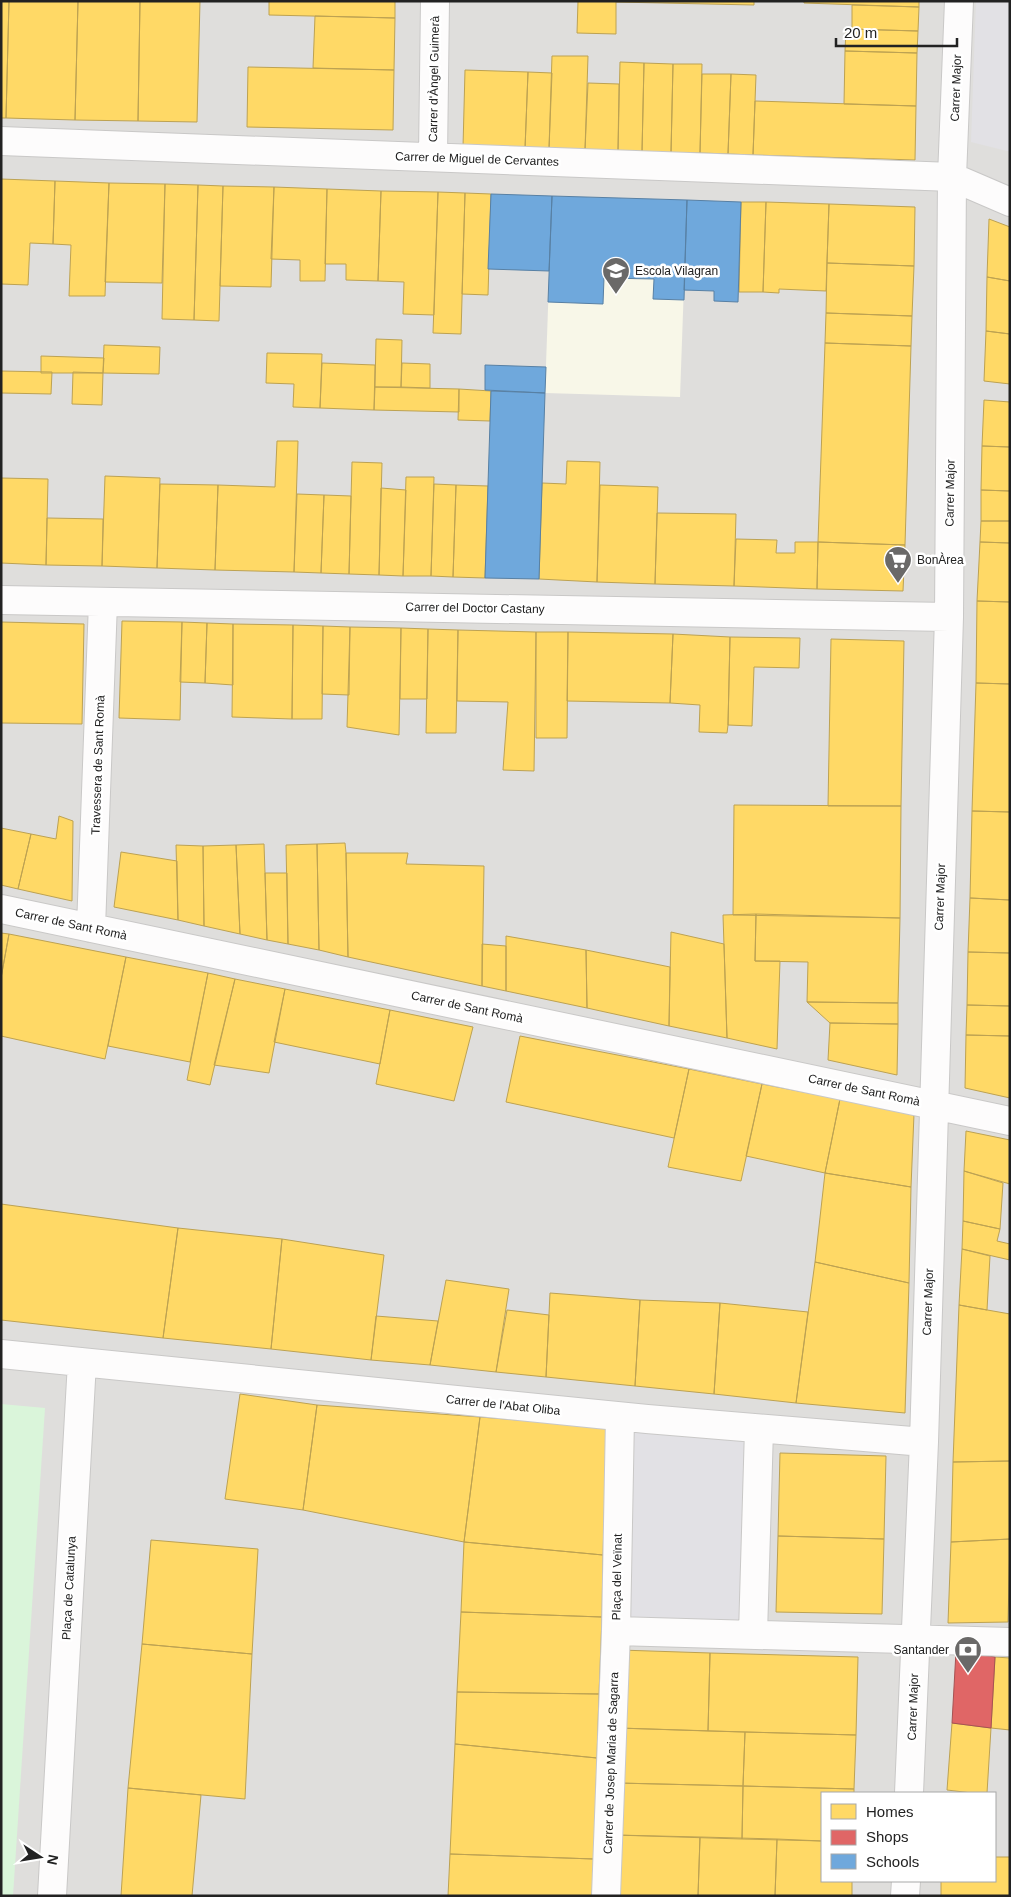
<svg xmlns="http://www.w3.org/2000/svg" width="1011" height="1897" viewBox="0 0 1011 1897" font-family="Arial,sans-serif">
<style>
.residential{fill:#dfdedc;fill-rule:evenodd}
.education{fill:#f8f7e8}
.park{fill:#daf5da}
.plaza{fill:#e2e1e5}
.homes{fill:#ffd966;stroke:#bda252}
.shops{fill:#e06666;stroke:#a75252}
.schools{fill:#6fa8dc;stroke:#5880a4}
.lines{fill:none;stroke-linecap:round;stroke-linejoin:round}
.minor-casing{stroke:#c9c8c7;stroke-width:30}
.minor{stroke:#fdfcfc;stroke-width:28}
.labels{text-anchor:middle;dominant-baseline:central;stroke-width:5;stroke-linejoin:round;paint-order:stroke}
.street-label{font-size:12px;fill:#222;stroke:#fff}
.poi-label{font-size:12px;fill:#222;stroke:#fff;text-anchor:start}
</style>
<rect width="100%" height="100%" fill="#f0eeeb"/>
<path class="residential" d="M1 1H1010V1896H1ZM822 1793H995V1881H822Z"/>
<path class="education" d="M552 196 687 200 680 397 545 393Z"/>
<path class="park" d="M1 1404 45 1408 13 1896H1Z"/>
<path class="plaza" d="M976 1H1010V151H1007L971 142Z
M622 1419 756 1432 749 1629 620 1626Z"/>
<path class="homes" d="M1 1H9L6 118H1Z
M9 1H78L75 120 6 118Z
M78 1H140L138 121 75 120Z
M140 1H200L197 122 138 121Z
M269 1H395V18L269 15Z
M578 1H754V5L616 2V34L577 33Z
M804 1H919V7L804 3Z
M852 5 919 7 918 31 852 29Z
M315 16 395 18 394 70 313 68Z
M846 29 918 31 917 53 845 51Z
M845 51 917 53 916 106 844 104Z
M552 56H588L585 150 549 149Z
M620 62 644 63 642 152 618 151Z
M644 63 673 64 671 153 642 152Z
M673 64H702L700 153H671Z
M248 67 394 70 393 130 247 127Z
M465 70 528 72 525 149 463 147Z
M528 72 552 73 549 149H525Z
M702 74H731L728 154 700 153Z
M731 74 756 75 753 155 728 154Z
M588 83 619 84 618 151 585 150Z
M755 101 916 106 915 160 753 155Z
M1 179 55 181 53 244 30 243 28 285 1 284Z
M55 181 109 183 105 296H69L71 245 53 244Z
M109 183 165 184 162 283 105 282Z
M165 184 198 185 194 320 162 319Z
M198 185 223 186 219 321 194 320Z
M223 186 274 187 271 287 220 286Z
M274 187 327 189 325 281H300V260L271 259Z
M327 189 381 191 378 281 346 280V264H325Z
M381 191 438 192 434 315 403 314 404 282 378 281Z
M438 192 465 193 461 334 433 333Z
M465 193 491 194 488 295 462 294Z
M741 202H766L763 292H739Z
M766 202 829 204 826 291 779 289V293L763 292Z
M829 204 915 207 914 266 827 263Z
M989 219 1010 227V281L987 277Z
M827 263 914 266 912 316 826 313Z
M987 277 1010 281V334L986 331Z
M826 313 912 316 911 346 825 343Z
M986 331 1010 334V384L984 381Z
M376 339 402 340 401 387H375Z
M825 343 911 346 905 545 818 542Z
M104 345 160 347 159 374 103 373Z
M267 353 322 354 320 408 293 407 294 384 266 383Z
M41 356 104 358 103 373H41Z
M322 363 375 365 374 410 320 408Z
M402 363 430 364V388L401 387Z
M1 371 52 372 51 394 1 393Z
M73 372 103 373 102 405 72 404Z
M375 387 459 389V412L374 410Z
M459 389 491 391 490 421 458 420Z
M984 400 1010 402V447L982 446Z
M277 441H298L294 572 215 570 218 485 275 487Z
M982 446 1010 447V491L981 490Z
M567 461 600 462 597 582 539 579 542 483 566 484Z
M352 462 382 463 379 575 349 574Z
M105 476 160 478 157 568 102 566Z
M406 477H434L431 576H403Z
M1 478 48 479 46 565 1 563Z
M160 484 218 485 215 570 157 568Z
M434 484 456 485 453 577 431 576Z
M456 485 488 486 485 578 453 577Z
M600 485 658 487 655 584 597 582Z
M381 488 406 490 403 576 379 575Z
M981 490 1010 491V521H981Z
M297 494 324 495 321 573 294 572Z
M324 495 351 496 349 574 321 573Z
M657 513 736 514 734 586 655 584Z
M47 518 103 519 102 566 46 565Z
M981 521H1010V543L980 542Z
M736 539 777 540 776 553H795V542H818L817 589 734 586Z
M818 542 905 545 903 591 817 589Z
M980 542 1010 543V602L977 601Z
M977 601 1010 602V684L976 683Z
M122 621 182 622 180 720 119 718Z
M1 622 84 624 82 724 1 723Z
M182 622 207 623 205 683 180 682Z
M207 623 233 624V685L205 683Z
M233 624 293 625 292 719 232 717Z
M293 625 323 626 322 719H292Z
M323 626 350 627 349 695 322 694Z
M350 627 401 628 399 735 347 727Z
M401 628 428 629 427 699H400Z
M428 629 458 630 456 733H426Z
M458 630 536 632 534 771 503 770 508 702 457 701Z
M536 632H568L567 738H536Z
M568 632 673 634 670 703 567 701Z
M673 634 730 637 728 725 727 733 699 732 700 705 670 703Z
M730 637 800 638 799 668 754 667 752 726 728 725Z
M831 639 904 641 901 806H828Z
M976 683 1010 684V812L972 811Z
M734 805 901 806 900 918 733 915Z
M972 811 1010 812V900L970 898Z
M59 816 73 821 72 901 18 889 31 834 56 839Z
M1 828 31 834 18 889 1 885Z
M345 843 346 853 348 957 319 950 317 844Z
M264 844 265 873 267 940 240 934 236 845Z
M317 844 319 950 288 944 286 845Z
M176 845 203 846 204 926 178 920Z
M236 845 240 934 204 926 203 846Z
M121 852 177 861 178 920 114 907Z
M346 853H408L406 864 484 866 482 986 348 957Z
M265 873H287L288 944 267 940Z
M970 898 1010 900V953L968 952Z
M756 914 755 961H780L777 1049 727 1038 723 915Z
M756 914 900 918 898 1003 807 1002 808 962 755 961Z
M671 932 724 944 727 1038 669 1026Z
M1 933 9 934 1 978Z
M9 934 126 957 105 1059 1 1036V978Z
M506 936 586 950 587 1008 506 991Z
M482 944 506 946V991L482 986Z
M586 950 670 967 669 1026 587 1008Z
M968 952 1010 953V1006L967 1005Z
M126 957 208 973 190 1062 108 1046Z
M208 973 235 979 210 1085 187 1080Z
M235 979 285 989 269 1073 214 1065Z
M285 989 390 1010 380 1064 274 1042Z
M807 1002 898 1003V1024L830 1023Z
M967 1005 1010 1006V1036L966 1035Z
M390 1010 473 1027 454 1101 376 1084Z
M830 1023 898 1024 897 1075 828 1060Z
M966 1035 1010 1036V1098L965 1088Z
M520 1036 689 1069 674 1138 506 1102Z
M689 1069 762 1084 741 1181 668 1167Z
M762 1084 840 1099 825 1173 746 1156Z
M840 1099 914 1114 911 1187 825 1173Z
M966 1131 1010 1140V1184L964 1171Z
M964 1171 1003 1183 1000 1229 963 1221Z
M825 1173 911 1187 909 1283 815 1262Z
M1 1204 178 1228 163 1338 1 1320Z
M963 1221 1000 1229 997 1241 1010 1244V1260L962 1249Z
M178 1228 282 1239 271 1349 163 1338Z
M282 1239 384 1255 371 1360 271 1349Z
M962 1249 990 1256 987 1310 959 1305Z
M815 1262 909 1283 905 1413 796 1403Z
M446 1280 509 1289 496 1372 430 1365Z
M550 1293 640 1300 635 1386 546 1377Z
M640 1300 720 1303 714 1394 635 1386Z
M720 1303 808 1312 796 1403 714 1394Z
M959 1305 1010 1314V1461L953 1462Z
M507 1310 549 1315 546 1377 496 1372Z
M376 1316 438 1321 430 1365 371 1360Z
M240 1394 317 1405 303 1510 225 1499Z
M317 1405 480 1417 464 1542 303 1510Z
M480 1417 607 1427 603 1555 464 1542Z
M780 1453 886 1456 884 1539 778 1536Z
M1010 1461V1539L951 1542 953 1462Z
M778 1536 884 1539 882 1614 776 1612Z
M1010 1539 1008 1622 948 1623 951 1542Z
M151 1540 258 1549 252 1654 142 1644Z
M464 1542 603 1555 602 1617 461 1612Z
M461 1612 602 1617 599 1694 457 1692Z
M142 1644 252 1654 245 1799 128 1788Z
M620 1650 710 1653 708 1731 618 1728Z
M710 1653 858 1657 856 1735 708 1731Z
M995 1657 1010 1658V1730L991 1728Z
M457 1692 599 1694 597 1758 455 1744Z
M952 1723 991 1728 987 1793H972L947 1790Z
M618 1728 745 1732 743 1786 617 1783Z
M745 1732 856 1735 854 1789 743 1786Z
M455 1744 597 1758 594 1859 450 1854Z
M617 1783 743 1786 742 1839 615 1835Z
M743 1786 854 1789V1793H822V1841L742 1839Z
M128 1788 201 1795 192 1896H121Z
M615 1835 700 1837 698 1896H613Z
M700 1837 777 1839 775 1896H698Z
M777 1839 822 1841V1881H852V1896H775Z
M450 1854 594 1859 593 1896H448Z
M995 1857H1010V1896H941V1881H995Z"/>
<path class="shops" d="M956 1651 995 1657 991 1728 952 1723Z"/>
<path class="schools" d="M491 194 552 196 549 271 488 269Z
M552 196 687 200 684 300 653 299 654 279 604 278 603 304 548 302Z
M687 200 741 202 738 302 714 301V291L684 290Z
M485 365 546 367 545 393 485 390Z
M491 391 545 393 539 579 485 578Z"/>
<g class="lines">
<defs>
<path id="minor" d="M1 141 952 177 1010 202
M433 157 435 1
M1 600 949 617
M1 909 1010 1121
M91 928 103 602
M1 1354 647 1419 924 1442
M616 1631 1010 1642
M753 1634 759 1429
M909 1793 924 1442 949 617 952 177 959 1
M52 1896 82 1362
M606 1896 616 1631 620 1417
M905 1896 906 1881"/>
</defs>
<use href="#minor" class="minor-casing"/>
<use href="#minor" class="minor"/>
</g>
<defs>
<symbol id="school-pin" viewBox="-11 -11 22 30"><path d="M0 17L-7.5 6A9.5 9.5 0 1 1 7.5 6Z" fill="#6a6968" stroke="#fff"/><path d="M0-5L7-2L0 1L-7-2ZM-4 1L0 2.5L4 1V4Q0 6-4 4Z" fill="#fff"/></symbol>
<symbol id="supermarket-pin" viewBox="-11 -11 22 30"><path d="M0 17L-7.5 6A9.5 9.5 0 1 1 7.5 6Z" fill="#6a6968" stroke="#fff"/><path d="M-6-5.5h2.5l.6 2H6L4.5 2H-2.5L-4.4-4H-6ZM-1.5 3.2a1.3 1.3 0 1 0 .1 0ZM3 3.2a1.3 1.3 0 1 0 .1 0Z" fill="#fff"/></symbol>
<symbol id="bank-pin" viewBox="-11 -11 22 30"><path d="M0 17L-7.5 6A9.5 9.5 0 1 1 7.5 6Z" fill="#6a6968" stroke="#fff"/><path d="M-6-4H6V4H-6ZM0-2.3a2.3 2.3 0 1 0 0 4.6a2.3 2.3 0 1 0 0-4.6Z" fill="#fff"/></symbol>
</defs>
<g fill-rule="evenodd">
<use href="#school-pin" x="600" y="255" width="32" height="43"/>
<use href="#supermarket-pin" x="882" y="544" width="32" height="43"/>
<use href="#bank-pin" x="952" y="1634" width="32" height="43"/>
</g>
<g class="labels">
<g class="street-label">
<text transform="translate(434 79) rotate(-89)">Carrer d'Àngel Guimerà</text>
<text transform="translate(956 88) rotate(-88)">Carrer Major</text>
<text transform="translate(477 159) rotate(2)">Carrer de Miguel de Cervantes</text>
<text transform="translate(950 493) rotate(-89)">Carrer Major</text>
<text transform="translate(475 608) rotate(1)">Carrer del Doctor Castany</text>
<text transform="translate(98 765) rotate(-88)">Travessera de Sant Romà</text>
<text transform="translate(940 897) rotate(-88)">Carrer Major</text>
<text transform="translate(71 924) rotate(12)">Carrer de Sant Romà</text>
<text transform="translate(467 1007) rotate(12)">Carrer de Sant Romà</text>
<text transform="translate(864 1090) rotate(12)">Carrer de Sant Romà</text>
<text transform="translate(928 1302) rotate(-88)">Carrer Major</text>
<text transform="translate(503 1405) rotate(6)">Carrer de l'Abat Oliba</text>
<text transform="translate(617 1577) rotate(-89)">Plaça del Veïnat</text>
<text transform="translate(69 1588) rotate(-87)">Plaça de Catalunya</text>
<text transform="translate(913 1707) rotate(-88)">Carrer Major</text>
<text transform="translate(611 1763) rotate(-88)">Carrer de Josep Maria de Sagarra</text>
</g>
<g class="poi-label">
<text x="635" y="271">Escola Vilagran</text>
<text x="917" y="560">BonÀrea</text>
<text x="949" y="1650" text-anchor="end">Santander</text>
</g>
</g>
<rect width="1011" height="1897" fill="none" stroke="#222222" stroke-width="5"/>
<rect x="821" y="1792" width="175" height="90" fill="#ffffff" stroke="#a7a7a7"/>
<rect x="831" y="1804" width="25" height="15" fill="#ffd966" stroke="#a7a7a7"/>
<text x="866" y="1817" font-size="15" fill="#222222">Homes</text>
<rect x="831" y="1830" width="25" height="15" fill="#e06666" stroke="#a7a7a7"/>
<text x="866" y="1842" font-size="15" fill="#222222">Shops</text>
<rect x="831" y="1854" width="25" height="15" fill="#6fa8dc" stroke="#a7a7a7"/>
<text x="866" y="1867" font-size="15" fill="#222222">Schools</text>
<g transform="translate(40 1857) rotate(102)" stroke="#ffffff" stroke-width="4" paint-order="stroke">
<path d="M0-4L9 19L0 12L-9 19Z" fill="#222222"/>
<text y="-8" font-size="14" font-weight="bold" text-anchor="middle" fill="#222222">N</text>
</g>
<path d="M836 38v8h121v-8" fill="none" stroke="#222222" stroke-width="2.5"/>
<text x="844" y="38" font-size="15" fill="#222222" stroke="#ffffff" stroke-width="4" paint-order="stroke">20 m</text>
</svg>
